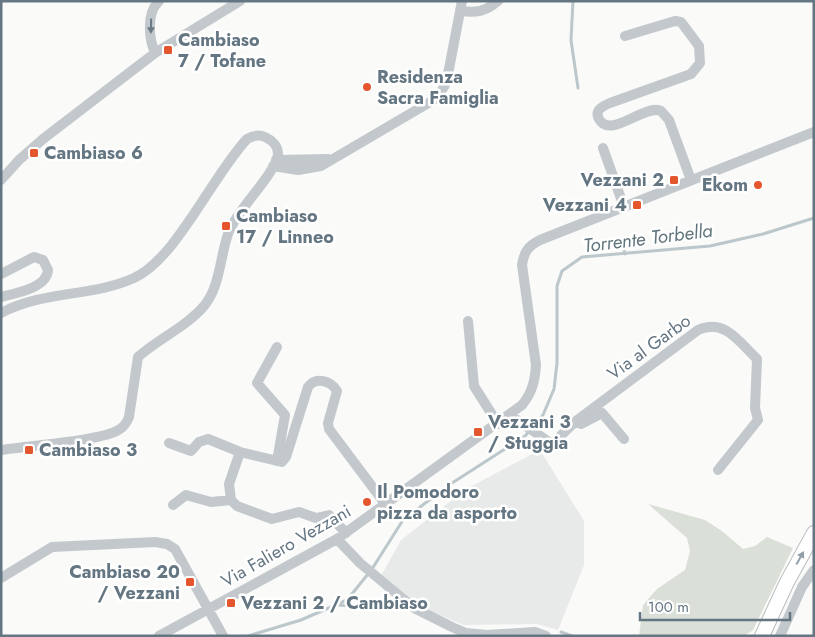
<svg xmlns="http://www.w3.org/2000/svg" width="815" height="637" viewBox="0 0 815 637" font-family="Jost,sans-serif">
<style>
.built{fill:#e8e9e9}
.green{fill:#dadfd7}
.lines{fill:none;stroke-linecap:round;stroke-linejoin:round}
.stream{stroke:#bbc7cb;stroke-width:3}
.highway-casing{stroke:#b4b9bd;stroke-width:16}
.minor{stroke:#c3c8cc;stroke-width:10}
.highway{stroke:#fff;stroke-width:14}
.oneway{fill:#6a7a87}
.oneway2{fill:#939fa8}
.poi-dot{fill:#e4572e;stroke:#fff;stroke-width:2}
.labels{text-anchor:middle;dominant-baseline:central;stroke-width:5;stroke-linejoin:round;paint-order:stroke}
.poi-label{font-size:18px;font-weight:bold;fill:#657683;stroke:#fff;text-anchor:start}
.street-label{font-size:18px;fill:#657683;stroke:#fff}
.water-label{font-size:19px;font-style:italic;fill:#60757c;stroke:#fff}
</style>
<rect width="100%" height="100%" fill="#fafaf8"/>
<path class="built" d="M540 450 584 521V565L558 630 537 624 464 625 418 606 381 576 401 540 466 489Z"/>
<path class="green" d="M648 504 705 520 722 531 743 549 755 546 767 537 793 548 753 630 744 636H639L643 605 657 589 685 570 690 551 687 538Z"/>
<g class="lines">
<path class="stream" d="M573 1 571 40 578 88
M622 242 625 254
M372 569 403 520 449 485 525 436 543 415 554 389 557 363V286L562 271 582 257 710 246 763 234 814 218
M337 605 352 606
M561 632 572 636
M248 636 301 620 347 600 368 574"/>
<defs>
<path id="highway" d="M762 636 787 582 814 533"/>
</defs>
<use href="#highway" class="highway-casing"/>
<path class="minor" d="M460 11C476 13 485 12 498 1
M625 36 675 21 681 22 699 46 700 63 691 74 610 103C603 106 594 110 599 119 610 140 646 103 661 111L669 120 691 180
M155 53C149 39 146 13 159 1
M603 148 624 207
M276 160 328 159
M273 166 298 170 321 166 437 98 445 85 448 74 462 1
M1 180 19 160 43 139 155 53 240 1
M1 274 34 257 43 260 48 270C47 288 16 293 1 297
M1 313C45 290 92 297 134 278 176 259 213 175 247 139 252 136 258 134 265 137 272 140 278 146 278 154 276 174 236 210 228 234 220 257 220 287 204 306 186 327 158 339 138 357L129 417C127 422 125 426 120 429 104 441 25 446 1 450
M468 321 474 386 498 424
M277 347 257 383 285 415 277 461
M510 415 552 444 576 421 698 330C725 318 739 342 757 359L755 408 758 420 718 470
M576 421 581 424 602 413 624 439
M169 443 191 451 199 442 208 439 240 452 282 462 286 457 308 387C316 376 331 381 337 391L328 423 329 429 386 505
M240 452 229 484 231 500 237 506 272 519 299 512 316 518 329 515 346 533
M173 505 186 495 211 502 231 500
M337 539 360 563 414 608 452 627 466 633 487 635 535 632 546 636
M1 578 52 547 155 542 167 544 175 549 223 636
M159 636 337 539 522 405C532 393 535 381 536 365L522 265C524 252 528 246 540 240L814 132
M780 636 802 587 814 570"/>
<use href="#highway" class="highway"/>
</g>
<defs><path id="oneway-solid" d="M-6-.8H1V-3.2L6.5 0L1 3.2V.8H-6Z" transform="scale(1.25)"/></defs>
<use class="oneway" href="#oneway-solid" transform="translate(151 26) rotate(91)"/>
<use class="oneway2" href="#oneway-solid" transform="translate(800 558) rotate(-61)"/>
<g class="poi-dot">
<rect x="163" y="45" width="10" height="10" rx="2.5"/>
<circle cx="367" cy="87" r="5"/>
<rect x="29" y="148" width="10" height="10" rx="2.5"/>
<rect x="669" y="175" width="10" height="10" rx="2.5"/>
<circle cx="758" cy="185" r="5"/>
<rect x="632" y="200" width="10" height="10" rx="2.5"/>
<rect x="221" y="221" width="10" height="10" rx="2.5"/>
<rect x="473" y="427" width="10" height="10" rx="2.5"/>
<rect x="24" y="445" width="10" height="10" rx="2.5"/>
<circle cx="367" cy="502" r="5"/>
<rect x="185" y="577" width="10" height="10" rx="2.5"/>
<rect x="226" y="598" width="10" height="10" rx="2.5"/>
</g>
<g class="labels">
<g class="poi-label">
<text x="178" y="40">Cambiaso<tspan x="178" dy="21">7 / Tofane</tspan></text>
<text x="377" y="77">Residenza<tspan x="377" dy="21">Sacra Famiglia</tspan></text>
<text x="44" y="153">Cambiaso 6</text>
<text x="664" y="180" text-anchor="end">Vezzani 2</text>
<text x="748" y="185" text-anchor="end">Ekom</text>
<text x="627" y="205" text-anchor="end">Vezzani 4</text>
<text x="236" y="216">Cambiaso<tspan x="236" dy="21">17 / Linneo</tspan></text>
<text x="488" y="422">Vezzani 3<tspan x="488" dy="21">/ Stuggia</tspan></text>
<text x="39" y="450">Cambiaso 3</text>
<text x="377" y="492">Il Pomodoro<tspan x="377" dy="21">pizza da asporto</tspan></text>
<text x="180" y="572" text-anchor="end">Cambiaso 20<tspan x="180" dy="21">/ Vezzani</tspan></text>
<text x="241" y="603">Vezzani 2 / Cambiaso</text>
</g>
<g class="street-label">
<text transform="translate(649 347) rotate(-36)">Via al Garbo</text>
<text transform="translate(286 546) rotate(-30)">Via Faliero Vezzani</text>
</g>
<g class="water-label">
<text transform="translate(648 238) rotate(-7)">Torrente Torbella</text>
</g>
</g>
<rect width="815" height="637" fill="none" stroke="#657683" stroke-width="5"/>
<path d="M640 612v8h150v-8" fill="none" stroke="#657683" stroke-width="2.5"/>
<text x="648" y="612" font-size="15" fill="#657683" stroke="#ffffff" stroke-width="4" paint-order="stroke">100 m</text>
</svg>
